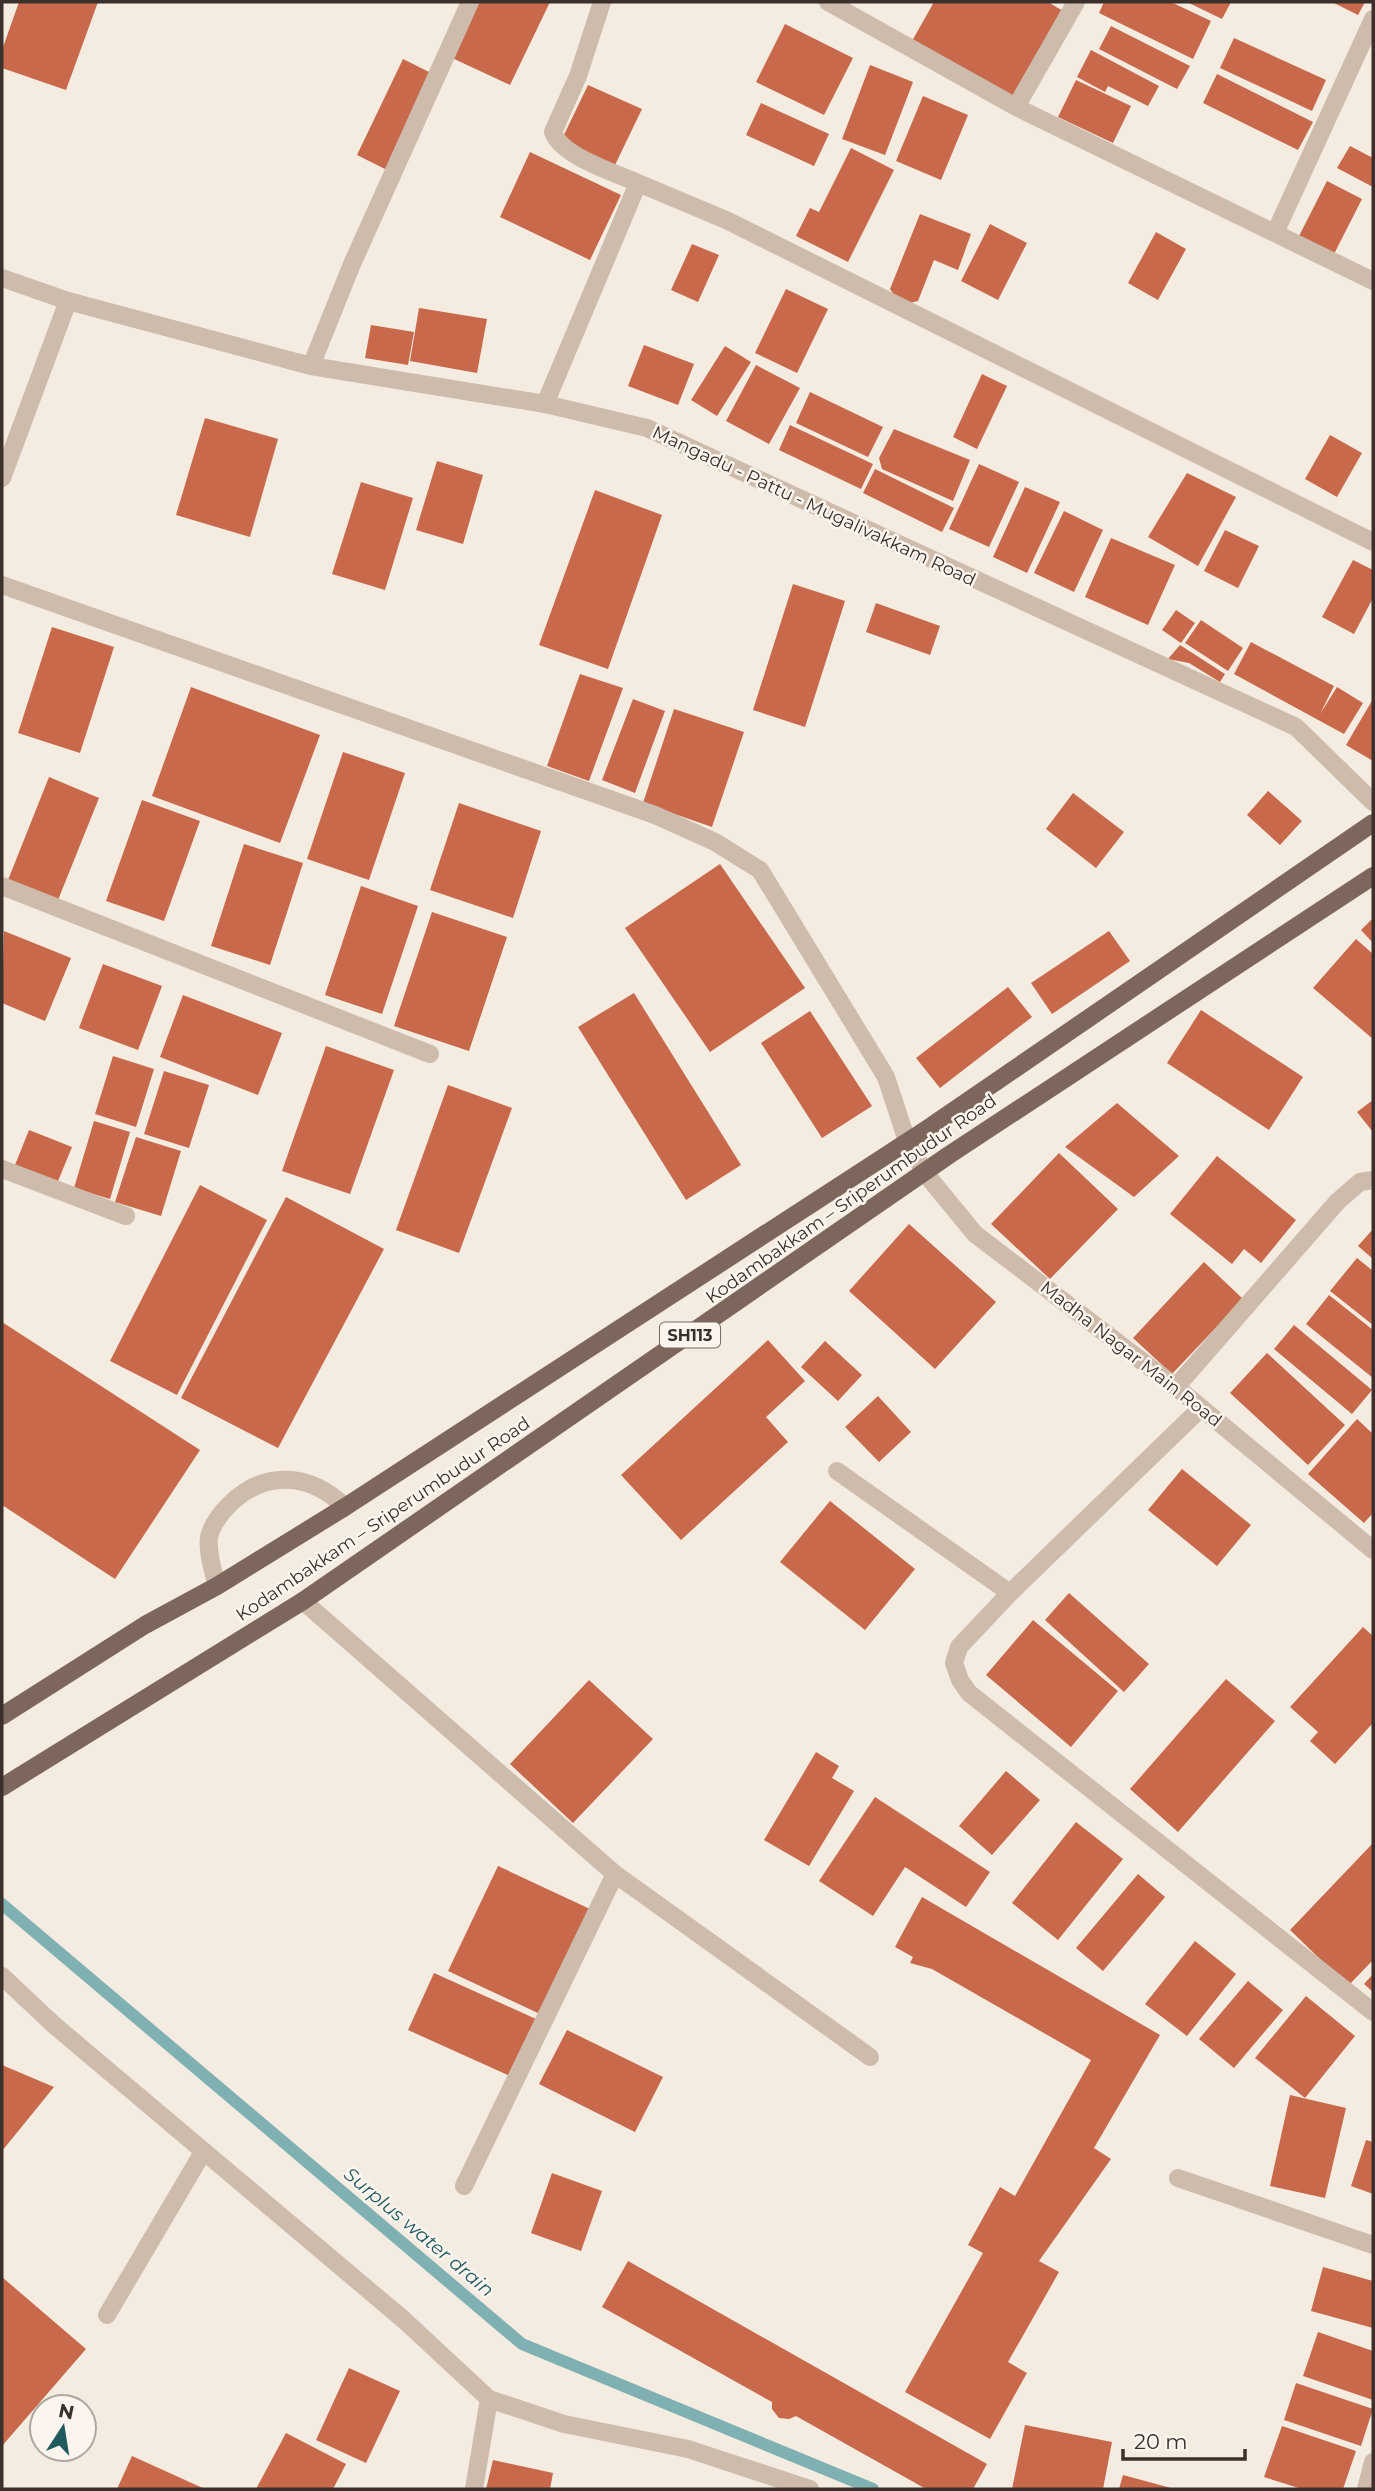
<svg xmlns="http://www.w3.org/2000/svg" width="1375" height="2491" viewBox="0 0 1375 2491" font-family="Montserrat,sans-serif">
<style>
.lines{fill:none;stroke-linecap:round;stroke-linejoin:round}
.stream{stroke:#7fb0b2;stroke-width:12}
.building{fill:#c8694b}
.service{stroke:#cdbbac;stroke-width:18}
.minor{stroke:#cdbbac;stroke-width:18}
.tertiary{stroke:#cdbbac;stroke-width:18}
.primary{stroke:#7d675c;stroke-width:18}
.labels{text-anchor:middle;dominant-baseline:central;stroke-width:5;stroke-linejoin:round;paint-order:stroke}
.shield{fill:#fbf5ee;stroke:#756b66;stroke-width:2}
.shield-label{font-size:16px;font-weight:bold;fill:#3b302b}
.street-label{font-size:18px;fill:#3b302b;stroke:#fbf5ee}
.water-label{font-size:19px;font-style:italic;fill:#1f5a5e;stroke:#fbf5ee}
</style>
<rect width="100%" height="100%" fill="#f4ebe1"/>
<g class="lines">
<path class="stream" d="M2 1904 522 2344 873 2489"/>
</g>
<path class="building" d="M19 2H98L66 90 2 68V50Z
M477 2H550L510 85 450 57Z
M934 2H1048L1063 11 1012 99 912 41Z
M1104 2H1171L1211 21 1193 59 1099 13Z
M1187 2H1231L1222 19Z
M1332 2H1365L1358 15Z
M785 24 853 58 824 115 756 82Z
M1111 26 1190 66 1177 89 1099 49Z
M1234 38 1326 80 1312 111 1220 68Z
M1091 50 1159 86 1148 106 1108 86 1105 92 1077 77Z
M403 59 435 75 389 171 357 155Z
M870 65 913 82 885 155 842 139Z
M1217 74 1313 122 1298 150 1203 103Z
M1076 80 1131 106 1113 143 1058 117Z
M588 85 642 109 615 165 561 141Z
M923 96 968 115 941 180 896 161Z
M761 103 829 134 814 166 746 135Z
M1350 146 1373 158V187L1337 168Z
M851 148 894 170 848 262 796 236 810 208 819 212Z
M530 152 621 195 590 260 500 217Z
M1327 181 1362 199 1333 256 1298 238Z
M920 214 971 234 958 270 934 260 918 301 910 303 895 296 890 289Z
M990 224 1027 243 998 300 961 281Z
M1156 232 1186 249 1158 300 1128 283Z
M692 244 719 255 698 302 671 290Z
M786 289 828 309 797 373 755 353Z
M419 308 487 319 477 373 410 361Z
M371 325 414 332 408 365 365 358Z
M644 345 694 364 678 405 628 386Z
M725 346 751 362 717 416 691 400Z
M756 365 800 388 769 444 726 421Z
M982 374 1007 386 977 449 953 437Z
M810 392 883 427 868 457 796 423Z
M205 418 278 439 250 537 176 515Z
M790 425 873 464 861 489 779 450Z
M894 429 970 460 953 501 882 469 879 458Z
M1330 435 1362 453 1337 497 1305 479Z
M437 461 483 475 463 544 416 530Z
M979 464 1019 482 989 547 949 529Z
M875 469 954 508 942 532 863 493Z
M1187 473 1236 497 1198 566 1148 537Z
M361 482 413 498 385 590 332 574Z
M1025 487 1060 502 1027 573 993 557Z
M595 490 662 515 608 669 539 645Z
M1064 511 1103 530 1074 592 1034 573Z
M1225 530 1259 546 1238 588 1204 571Z
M1111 538 1175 565 1148 625 1085 597Z
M1353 560 1373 570V598L1354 634 1322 617Z
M793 584 845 601 805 727 753 710Z
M876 603 940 626 930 655 866 632Z
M1176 610 1195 623 1181 643 1162 630Z
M1201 620 1243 648 1228 671 1185 643Z
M52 627 114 647 80 753 18 733Z
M1251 642 1334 686 1320 714 1337 687 1363 703 1344 734 1234 674Z
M1180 645 1225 674 1220 682 1189 663 1168 659Z
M580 674 623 688 589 781 547 766Z
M191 687 320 735 280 843 152 796Z
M633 699 665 711 635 793 602 780Z
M1373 699V761L1346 745Z
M674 709 744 732 712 827 643 803Z
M343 752 405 773 369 880 307 859Z
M49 777 99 798 58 900 8 880Z
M1268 791 1302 821 1280 845 1247 815Z
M1073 793 1124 832 1096 868 1046 829Z
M142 800 200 821 164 921 106 901Z
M459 803 541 831 513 918 430 890Z
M244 844 303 863 270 965 211 946Z
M720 864 805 988 710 1052 625 928Z
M361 886 418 906 382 1014 325 995Z
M432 912 507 937 469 1051 394 1026Z
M1373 918V943L1361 930Z
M4 931 71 958 45 1021 2 1003Z
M1109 931 1130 961 1052 1014 1031 983Z
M1356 939 1373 954V1039L1313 988Z
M103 964 162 986 138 1050 79 1028Z
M1008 987 1032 1017 940 1088 916 1058Z
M634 993 741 1165 686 1200 578 1027Z
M183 995 282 1033 258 1095 160 1057Z
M1201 1010 1303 1077 1269 1130 1167 1063Z
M810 1011 872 1106 822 1138 761 1043Z
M326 1046 394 1070 350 1194 282 1171Z
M113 1056 154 1069 136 1127 95 1114Z
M164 1071 209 1085 189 1148 144 1134Z
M448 1085 512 1108 459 1253 396 1230Z
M1373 1100V1132L1357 1112Z
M1117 1103 1179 1156 1134 1197 1065 1147Z
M94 1121 130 1132 110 1199 74 1188Z
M29 1130 72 1147 56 1186 13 1170Z
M136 1137 181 1151 161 1216 115 1202Z
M1059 1153 1118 1209 1050 1279 991 1224Z
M1217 1156 1296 1220 1261 1263 1244 1249 1232 1264 1170 1214Z
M200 1185 267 1220 177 1395 110 1361Z
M286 1197 384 1249 278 1448 181 1398Z
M909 1224 996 1302 935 1369 849 1291Z
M1373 1229V1259L1358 1246Z
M1357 1258 1373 1271V1325L1330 1291Z
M1204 1262 1243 1299 1172 1374 1133 1338Z
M1329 1295 1373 1330V1378L1306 1324Z
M2 1322 200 1450 115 1579 2 1505Z
M1294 1325 1372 1390 1352 1414 1274 1349Z
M768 1340 805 1381 766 1417 788 1442 681 1540 621 1475Z
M825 1341 862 1375 838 1401 801 1367Z
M1267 1353 1345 1425 1308 1465 1230 1393Z
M878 1396 911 1432 879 1462 845 1427Z
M1357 1419 1373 1434V1513L1364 1523 1308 1474Z
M1182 1469 1251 1525 1217 1566 1148 1510Z
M830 1501 915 1569 865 1630 780 1562Z
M1069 1593 1149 1664 1124 1692 1045 1620Z
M1033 1620 1118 1691 1071 1747 986 1675Z
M1363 1627 1373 1636V1723L1335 1764 1310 1741 1318 1732 1290 1707Z
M1226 1679 1275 1721 1178 1832 1130 1789Z
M589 1680 653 1739 573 1823 510 1764Z
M816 1752 839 1766 832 1778 854 1791 809 1866 764 1840Z
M1006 1771 1040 1800 992 1855 959 1826Z
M875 1797 990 1872 966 1907 905 1867 873 1916 819 1881Z
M1076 1822 1123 1859 1058 1940 1012 1903Z
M1373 1843V1960L1348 1986 1290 1930Z
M498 1866 590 1909 540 2014 448 1971Z
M1138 1874 1165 1897 1103 1971 1076 1948Z
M922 1897 1160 2035 1094 2148 1111 2159 1039 2261 1059 2272 1008 2362 1027 2373 990 2439 905 2392 983 2253 968 2245 1000 2187 1015 2196 1091 2060 932 1969 910 1963 913 1957 895 1947Z
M1195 1941 1236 1974 1187 2036 1145 2004Z
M434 1973 536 2019 510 2076 408 2030Z
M1373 1974V1992L1364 1984Z
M1248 1981 1283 2010 1234 2068 1199 2039Z
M1306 1996 1355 2036 1305 2098 1255 2058Z
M567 2030 663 2077 635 2132 539 2084Z
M2 2065 54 2087 2 2151Z
M1290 2095 1346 2108 1325 2198 1270 2186Z
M1366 2140 1373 2142V2194L1351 2186Z
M552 2173 602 2191 581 2251 531 2233Z
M628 2261 987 2464 973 2489H926L796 2416 789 2419 779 2418 772 2409V2402L602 2307Z
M1323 2267 1373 2281V2328L1311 2311Z
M2 2277 86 2349 2 2446Z
M1318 2332 1373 2351V2400L1303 2376Z
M349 2368 400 2391 366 2463 316 2440Z
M1296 2383 1373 2409 1361 2446 1284 2420Z
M1025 2425 1112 2442 1103 2489H1012Z
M1282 2426 1356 2451 1343 2489H1302L1264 2477Z
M286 2433 346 2464 333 2489H256Z
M132 2456 205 2489H117Z
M493 2460 553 2473 550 2489H486Z
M1123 2475 1171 2488V2489H1119Z"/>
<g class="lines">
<path class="service" d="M217 1586C213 1571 207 1552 209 1537 212 1524 221 1513 229 1505 265 1469 310 1473 345 1507
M615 1874 870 2057
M107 2315 203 2152"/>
<path class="minor" d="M602 2 578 76 553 132C561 156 615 173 638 183
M828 2 1016 107 1373 281
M1016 107 1076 2
M1275 233 1373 19
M311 366 352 264 470 2
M545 404 638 183 726 220 1373 542
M2 478 68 301
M2 585 655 815 715 842 760 870 886 1077 907 1141
M2 886 430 1054
M2 1169 126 1216
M1176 1387 1338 1201 1360 1182 1373 1180
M1201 1408 1010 1593 959 1647 954 1663 960 1680 969 1693 1373 2012
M837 1471 1010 1593
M303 1601 615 1874 464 2186
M1178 2178 1373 2245
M474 2489 489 2399
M1366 2489 1373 2462"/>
<path class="tertiary" d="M2 278 68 301 311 366 545 404 647 428 1296 727 1373 802
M907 1141 925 1173 975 1234 1176 1387 1373 1550
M2 1976 54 2025 404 2320 489 2399 564 2424 688 2449 810 2489"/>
<path class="primary" d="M2 1716 145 1625 217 1586 345 1507 930 1127 1373 823
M2 1787 303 1601 949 1155 1373 876"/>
</g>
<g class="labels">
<rect class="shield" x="660" y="1322.5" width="60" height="25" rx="5"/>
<g class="shield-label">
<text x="690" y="1335">SH113</text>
</g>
<g class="street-label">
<text transform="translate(814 506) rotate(25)">Mangadu - Pattu - Mugalivakkam Road</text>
<text transform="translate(851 1199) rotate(-35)">Kodambakkam – Sriperumbudur Road</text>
<text transform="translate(1131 1354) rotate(38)">Madha Nagar Main Road</text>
<text transform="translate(383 1519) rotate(-34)">Kodambakkam – Sriperumbudur Road</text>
</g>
<g class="water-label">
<text transform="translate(419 2232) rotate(40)">Surplus water drain</text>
</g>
</g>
<rect width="1375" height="2491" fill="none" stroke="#3b302b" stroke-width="7"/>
<g transform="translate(63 2428) rotate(12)"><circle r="33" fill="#fbf5ee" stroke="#aea6a0" stroke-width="2"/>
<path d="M0-5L12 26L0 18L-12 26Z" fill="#1f5a5e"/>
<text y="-10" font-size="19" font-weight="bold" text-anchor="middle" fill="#3b302b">N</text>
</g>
<path d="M1123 2449v10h122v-10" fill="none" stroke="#3b302b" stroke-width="3.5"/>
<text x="1134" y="2449" font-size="21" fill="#3b302b" stroke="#fbf5ee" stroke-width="5" paint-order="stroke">20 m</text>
</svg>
